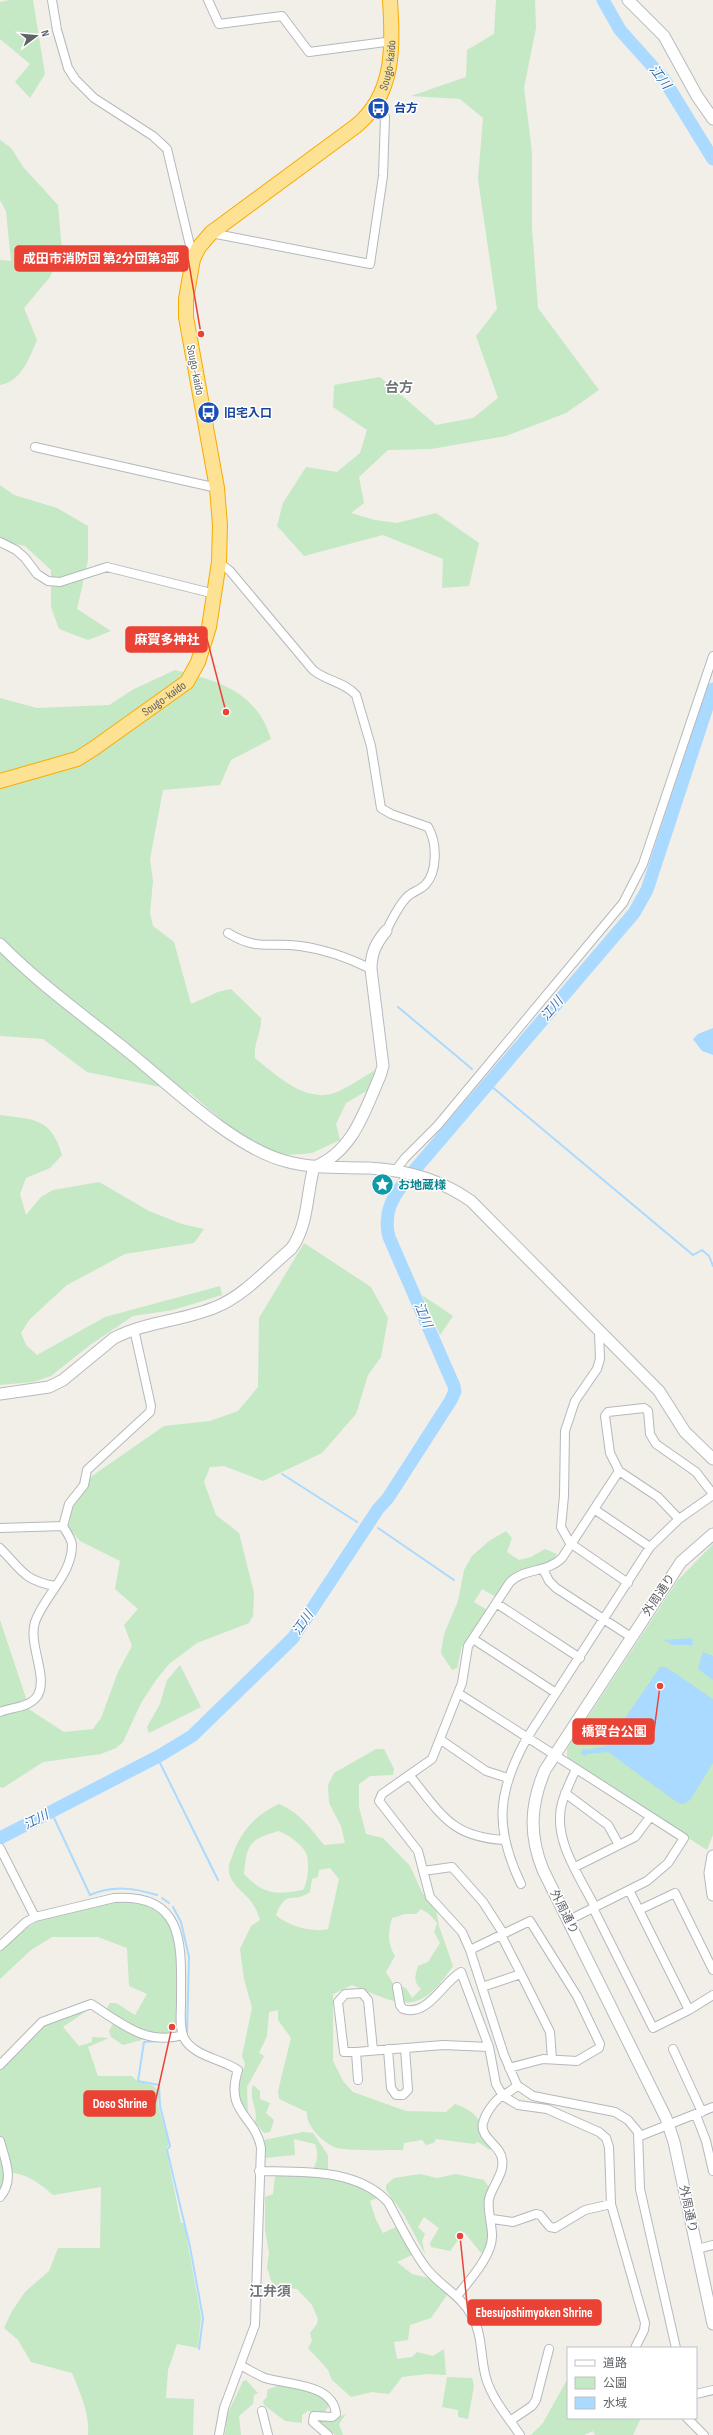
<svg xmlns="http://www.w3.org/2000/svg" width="713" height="2435" viewBox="0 0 713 2435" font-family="'Sofia Sans Condensed','Noto Sans JP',sans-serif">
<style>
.green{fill:#c5e8c5;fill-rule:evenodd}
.water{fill:#aadaff}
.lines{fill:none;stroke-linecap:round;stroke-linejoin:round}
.stream{stroke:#aadaff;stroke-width:2}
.river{stroke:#aadaff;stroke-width:13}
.street-casing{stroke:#b5b8bc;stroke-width:10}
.secondary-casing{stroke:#b6babf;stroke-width:13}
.highway-casing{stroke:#f9ab00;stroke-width:16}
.street{stroke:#fff;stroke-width:8}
.secondary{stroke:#fff;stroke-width:11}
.highway{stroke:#fde293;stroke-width:14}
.labels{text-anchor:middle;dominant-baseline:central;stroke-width:3;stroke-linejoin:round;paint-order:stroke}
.street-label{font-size:12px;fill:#5f6368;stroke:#fff}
.transit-label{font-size:12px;font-weight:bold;fill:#164399;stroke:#fff;text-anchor:start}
.culture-label{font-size:12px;font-weight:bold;fill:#0d838f;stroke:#fff;text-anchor:start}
.water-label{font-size:13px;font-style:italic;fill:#4174aa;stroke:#fff}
.quarter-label{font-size:14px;font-weight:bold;fill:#70757a;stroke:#fff}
.leader{fill:none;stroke:#ea4335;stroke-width:1.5}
.callout-dot{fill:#ea4335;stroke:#fff;stroke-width:1.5}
.callout{fill:#ea4335;stroke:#ea4335;stroke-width:1.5}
.callout-label{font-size:13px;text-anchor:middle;font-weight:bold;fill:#fff}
</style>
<rect width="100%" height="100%" fill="#f1efe8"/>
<path class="green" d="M9 0H33L45 74 30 98 15 82 30 64 0 39V2Z
M496 0H535L536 28 524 88 532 152V228L538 308 599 390 566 413 506 436 431 449 388 450 359 477 364 503 351 513 375 520 397 523 436 513 479 543 469 586 442 588 443 559 383 535 304 556 277 526 283 503 306 467 337 472 360 453 367 430 333 407 334 385 380 377 436 425 473 418 498 398 476 336 497 309 478 179 483 118 460 99 411 96 466 77 467 50 494 34Z
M0 140 11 148 24 168 58 205 62 251 50 277 24 308 37 340C29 358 22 381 0 385V260L11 261 6 211 0 200Z
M0 485 14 495 57 508 88 526V560L77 609 111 631 88 640 59 629 51 607V570L25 546 0 541Z
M175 670C219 681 257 692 271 739L231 760 220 785 163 790 150 859 153 881 150 913 153 926 174 942 191 1004 218 992 231 989 261 1018C262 1032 253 1044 255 1058 275 1074 303 1101 331 1094 344 1091 364 1076 377 1069L370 1089 346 1103 336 1124 340 1140 312 1153 303 1154 284 1155 256 1149 190 1093 87 1072 43 1039 0 1036V698L37 708 109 705 134 689Z
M0 1115C34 1120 51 1117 62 1155L50 1168 26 1178 20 1194 26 1215 41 1197 53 1190 99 1182 149 1211 182 1224 204 1229 194 1243 125 1254 67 1285 30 1319 21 1333 26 1345 37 1355 105 1317 220 1286 222 1295 173 1310 133 1316 90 1345 51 1376 33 1382 0 1385Z
M304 1243 371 1287 388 1318 381 1357 368 1375 356 1414 322 1453 263 1481 224 1466 210 1467 204 1482 216 1515 239 1533 254 1593 253 1616 249 1623 197 1643 169 1664 156 1680 141 1703 123 1742 116 1748 101 1754 43 1762 3 1788 0 1787V1620L30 1710 64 1732 93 1729 101 1718 118 1672 132 1646 124 1625 138 1609 115 1589 120 1561 80 1541 68 1527 73 1507 92 1476 164 1426 210 1421 238 1411 258 1387 259 1318Z
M422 1295 453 1316 440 1335Z
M506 1531 512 1538 507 1552 519 1560 531 1557 545 1549 557 1554 551 1563C519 1571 514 1569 496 1597L482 1589 474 1602 487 1610 462 1646 457 1668 452 1670 441 1653 444 1634 458 1601 464 1570 472 1556 489 1541Z
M713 1544V1835L707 1850 567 1760V1749L678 1580Z
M180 1665 201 1707 149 1733 147 1727 160 1704 167 1680Z
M376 1749H384L394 1769 393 1775 370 1776 359 1784V1807L366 1834 383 1838 410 1866 422 1892 436 1910 439 1926 453 1966C418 2017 403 2006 352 1985L333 1994V2061L343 2081 353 2092 406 2111 446 2112 455 2104C479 2112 483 2125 492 2147L490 2150 478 2142 474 2144 436 2139 434 2143 426 2145 422 2140 404 2143 403 2150C388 2150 348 2151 337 2148 324 2144 305 2125 307 2112L279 2099 278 2091 291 2038 278 2020V2010L269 2012 267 2036 259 2053 264 2056 247 2087 248 2116 244 2111 238 2096 239 2085 245 2064 242 2056 252 2008 244 1979 240 1949 251 1926 260 1920C258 1915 257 1910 254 1906 248 1895 236 1889 231 1878 227 1871 229 1863 232 1857 240 1832 255 1815 279 1804 299 1812 311 1829 324 1845L345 1843 341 1826 329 1803 328 1785 334 1773ZM279 1831C288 1835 301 1843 306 1853 310 1862 308 1882 303 1890 276 1895 264 1895 244 1874 247 1844 249 1839 279 1831ZM330 1868 339 1879 328 1929C314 1933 287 1926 276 1915 287 1887 292 1905 310 1892L312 1879 318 1877 319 1870ZM421 1909 429 1914 437 1923 434 1932 440 1943 428 1962 418 1966C415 1976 413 1982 421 1989L412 1998 406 1988 394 1985 386 1972 395 1956C387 1943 388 1932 392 1918L405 1914H416Z
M126 1900 152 1905 168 1918 177 1943 179 2030 123 2045 111 2037 109 2031 115 2019 107 2008 110 2003H116L135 2015 147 1994 129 1986 127 1948 98 1937H52L31 1950 0 1979V1951L27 1928 40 1920 112 1901Z
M90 2006 88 2010 63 2027 79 2046 92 2042V2037L109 2038 88 2047 98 2076H132L137 2081 154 2086 159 2092 158 2105 169 2144 166 2149 181 2223H184L201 2317 198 2348 177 2344 168 2370 166 2398 194 2399 193 2435H88C90 2413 80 2393 72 2373L31 2362 18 2340 4 2328 12 2311 25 2292 49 2271 58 2248H100L101 2187 53 2195C38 2182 26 2173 6 2172L0 2189V2062L40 2025Z
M253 2085 260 2091V2099L270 2103 266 2113 274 2120 270 2132 264 2133 255 2122C259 2109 248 2099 253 2085Z
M303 2132 313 2133 328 2155V2173L361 2188 377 2198 370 2201 376 2220 383 2233 396 2227 412 2255 397 2262 412 2274 428 2278 447 2295 431 2318 410 2325 408 2340 394 2342 397 2359 412 2357 417 2352 433 2356 444 2349 446 2375 427 2374 402 2377 389 2394 372 2392 351 2397 332 2380 328 2370 308 2348 312 2341 310 2333 317 2324 318 2319 312 2305 297 2289 276 2286 271 2281 267 2267 269 2253 265 2229V2197L273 2194 275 2176H309C316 2166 320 2155 315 2144L294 2139 295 2155 265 2158 264 2140Z
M420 2174 437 2178 456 2174 484 2180 490 2189 489 2244 484 2253H481L464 2232 450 2251 431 2247 430 2243 439 2228 424 2217 418 2227 425 2234 422 2241 425 2254 404 2215 386 2190V2185L394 2178Z
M447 2377 472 2378 474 2386 468 2419 458 2417V2410L442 2407Z
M568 2378V2418H641L633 2435H595L593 2431 584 2435H531L543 2423Z
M246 2380 258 2393 254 2395 253 2404 239 2416 241 2435H225L227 2415 243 2381Z
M282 2384 320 2394 330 2404 324 2413 308 2411 302 2415V2423L285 2421 264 2405 263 2401 267 2397V2390Z
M346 2414 339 2424 343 2435H335L317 2420 334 2419Z"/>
<path class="water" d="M713 1028V1055L702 1051 693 1039 698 1034Z
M692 1638 693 1645H673L663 1640Z
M703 1652 713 1656V1680L698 1669Z
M660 1667H666L713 1699V1763L690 1800 684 1804 678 1803 608 1752 587 1754 585 1756 581 1753 583 1749 587 1750 606 1746Z"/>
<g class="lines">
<path class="stream" d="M398 1007 472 1069
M485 1081 693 1255 702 1250 709 1256 713 1266
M282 1474 357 1522
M370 1522 373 1524
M363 1525 367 1526
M378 1528 454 1580
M158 1757V1758
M160 1763 218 1880
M50 1811 51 1812
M54 1818 90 1895C114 1885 133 1888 157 1895
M162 1898 169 1903
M173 1907 181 1922 189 1957 187 2032
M157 2041 144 2042 138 2081 159 2085 160 2106 170 2146 167 2150 190 2247 203 2318 199 2349"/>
<path class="river" d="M603 0 620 30 663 78 713 159
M0 1838 159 1756 192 1736 293 1638 378 1509 388 1498 451 1400 455 1391 454 1386 389 1237C383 1213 392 1198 406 1180L634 913 647 890 713 689"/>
<defs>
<path id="street" d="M52 0 57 30 68 68 75 79 94 98 153 136 167 149 193 258
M208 0 219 24 282 16 309 52 393 41
M211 233 370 264 383 176 385 117 373 110
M35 447 217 488
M0 542 16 550 25 558 37 574 48 581 60 582 107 567 215 594
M219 562 230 571 313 670C326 681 345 682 356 695L371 746 381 808 391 814 428 827C437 842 438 872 425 885 420 890 412 892 407 897 398 906 392 920 386 931
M228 933C257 951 269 942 300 946 323 949 349 958 371 969
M395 1171 405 1158 438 1125 623 903 643 864 713 656
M599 1332 600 1359 597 1369 575 1401 565 1431 564 1496 561 1527 570 1543 628 1583
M619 1471 562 1558C547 1573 524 1568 510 1582L468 1646 462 1683 432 1759 382 1794 379 1801 418 1851 430 1897 462 1932 470 1950 504 2055 517 2085 533 2096 615 2112 628 2120 638 2132 640 2189 676 2348
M594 1509 650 1547
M679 1519 658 1497 619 1471 610 1453 605 1416 608 1412 644 1408 648 1411 650 1434 656 1444 696 1472 713 1494
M0 1528 63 1526
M0 1548C22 1570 23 1580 55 1586
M543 1569 549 1581 556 1588 631 1637
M496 1603 580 1658
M473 1639 556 1693
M458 1693 684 1838 668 1863 647 1881 569 1920
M0 1712C12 1707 30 1708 38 1695 48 1676 28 1644 35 1622 44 1596 72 1575 72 1545 72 1539 66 1532 63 1526L69 1504 84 1485 87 1470 150 1412 151 1406 134 1329
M441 1740 486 1771 508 1778
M576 1769C571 1780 565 1792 562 1803 552 1839 580 1877 595 1907
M410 1776C441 1814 451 1837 504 1840
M565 1793 608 1825 619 1845
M0 1848 35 1917
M575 1867 635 1837 650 1817
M423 1871 452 1867 483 1902 503 1933
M521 1884C494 1828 497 1792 527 1738L650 1547 679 1519 713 1495
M629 1890 689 2010
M593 1908 653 2028 689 2010 713 1995
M639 1910 675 1893 713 1970
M501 1935 521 1974
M0 1946 26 1922 35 1917 114 1898C187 1893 181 1948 181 2002 181 2013 179 2027 184 2038 193 2056 222 2059 238 2070 224 2113 256 2116 261 2148L255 2325 224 2408 219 2435
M470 1950 530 1921 577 1996 600 2044 599 2048 577 2061 543 2059 509 2068
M397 1987 400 2005 403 2009C428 2017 442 1983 461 1972L489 2047
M482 1987 521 1974 550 2032 552 2059
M388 2049 391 2088 396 2095H403L408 2090 405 2048
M673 2049 702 2112
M356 2052H344L338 2002 345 1994 362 1993 368 2000 373 2050
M0 2065 42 2022 91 2004C121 2023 146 2046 183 2035
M358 2080 356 2052 443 2045 489 2047 496 2084 503 2096 518 2105 547 2109 599 2132 606 2138 609 2147 611 2204 645 2323 644 2330 635 2348
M696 2115 706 2141 713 2171
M640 2136 713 2107
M0 2141C5 2160 15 2180 0 2197
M259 2171C302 2172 356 2168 388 2202 400 2224 411 2248 426 2268 440 2286 461 2295 472 2316 483 2335 480 2357 486 2378 492 2399 508 2417 520 2435
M492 2219 513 2222 536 2214 540 2215 550 2227 555 2228 585 2210 611 2204
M697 2249 713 2245
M457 2296C469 2281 493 2255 492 2235 492 2225 487 2208 489 2199 492 2186 505 2173 502 2159 501 2146 479 2137 483 2123 485 2115 492 2104 498 2099 504 2093 511 2093 517 2085
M240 2365C248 2369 257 2375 265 2378 287 2385 333 2383 336 2414L332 2417 314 2416 313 2422 328 2435
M696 2394 713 2390
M262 2411 268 2435
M687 2418 704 2435
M510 2421 532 2406 536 2400 549 2349"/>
<path id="secondary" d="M628 0 664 36 697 96 713 119
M0 944C38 983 87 1018 130 1053 172 1087 233 1147 285 1161 313 1169 340 1167 369 1168 406 1170 440 1179 471 1201L659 1391 685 1432 713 1459
M314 1167C353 1152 365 1110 380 1076L383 1066 371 969C371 953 376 943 386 931
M0 1394 49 1387 63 1380 114 1338C148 1321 183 1321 216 1307 244 1296 268 1268 291 1249 309 1224 306 1195 314 1167
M713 1534 681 1562 545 1770C530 1805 529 1835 543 1870L666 2118 674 2142 713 2324
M713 1856 710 1873 713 1895"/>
<g id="highway">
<path id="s1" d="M0 781 77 759 93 749 187 682 198 662 209 627 219 562 220 525 217 488 186 317V299L193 259 199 247 211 233 356 126C395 94 393 46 390 0"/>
</g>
</defs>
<use href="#street" class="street-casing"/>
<use href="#secondary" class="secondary-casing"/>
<use href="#highway" class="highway-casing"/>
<use href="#street" class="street"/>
<use href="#secondary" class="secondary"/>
<use href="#highway" class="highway"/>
</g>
<defs>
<symbol id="bus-disc" viewBox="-11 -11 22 22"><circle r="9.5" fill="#1a4fb4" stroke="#fff"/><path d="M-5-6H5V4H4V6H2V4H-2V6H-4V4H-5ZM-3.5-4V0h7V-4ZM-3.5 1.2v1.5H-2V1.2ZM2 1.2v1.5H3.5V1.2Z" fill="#fff"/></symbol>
<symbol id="sight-disc" viewBox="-11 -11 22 22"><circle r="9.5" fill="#0f9aa8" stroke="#fff"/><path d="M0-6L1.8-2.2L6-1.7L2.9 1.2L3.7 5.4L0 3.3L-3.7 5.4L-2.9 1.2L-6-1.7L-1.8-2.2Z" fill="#fff"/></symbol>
</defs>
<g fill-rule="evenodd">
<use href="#bus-disc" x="366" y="96" width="25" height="25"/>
<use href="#bus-disc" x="196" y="400" width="25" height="25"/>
<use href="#sight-disc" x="370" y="1172" width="25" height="25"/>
</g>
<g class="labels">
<g class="street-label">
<text stroke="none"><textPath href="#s1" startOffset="929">Sougo-kaido</textPath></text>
<text transform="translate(195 370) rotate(79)">Sougo-kaido</text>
<text stroke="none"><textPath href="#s1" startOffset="186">Sougo-kaido</textPath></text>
<text transform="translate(659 1595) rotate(-56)">外周通り</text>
<text transform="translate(564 1912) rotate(63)">外周通り</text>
<text transform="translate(688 2209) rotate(78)">外周通り</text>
</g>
<g class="transit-label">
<text x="394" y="108">台方</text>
<text x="224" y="413">旧宅入口</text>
</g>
<g class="culture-label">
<text x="398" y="1185">お地蔵様</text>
</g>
<g class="water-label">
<text transform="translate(660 77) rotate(53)">江川</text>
<text transform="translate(552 1009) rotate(-50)">江川</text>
<text transform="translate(423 1315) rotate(67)">江川</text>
<text transform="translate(303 1623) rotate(-56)">江川</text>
<text transform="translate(36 1820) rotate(-27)">江川</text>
</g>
<g class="quarter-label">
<text x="399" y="387">台方</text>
<text x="270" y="2291">江弁須</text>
</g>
</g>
<path class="leader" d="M201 334L188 258M226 712L207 639M660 1686L654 1731M172 2027L155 2103M460 2236L468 2313"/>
<g class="callout-dot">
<circle cx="201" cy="334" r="4"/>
<circle cx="226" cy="712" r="4"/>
<circle cx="660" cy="1686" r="4"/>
<circle cx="172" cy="2027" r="4"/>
<circle cx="460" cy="2236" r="4"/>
</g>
<g class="callout">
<rect x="15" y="246" width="173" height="25" rx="4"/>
<rect x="126" y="627" width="81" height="25" rx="4"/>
<rect x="573" y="1719" width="81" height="25" rx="4"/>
<rect x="84" y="2091" width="71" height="25" rx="4"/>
<rect x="468" y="2300" width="133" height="25" rx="4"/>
</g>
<g class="callout-label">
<text x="101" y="263">成田市消防団 第2分団第3部</text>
<text x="167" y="644">麻賀多神社</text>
<text x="614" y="1736">橋賀台公園</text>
<text x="120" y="2108">Doso Shrine</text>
<text x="534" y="2317">Ebesujoshimyoken Shrine</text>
</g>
<rect x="567" y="2347" width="130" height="72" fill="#ffffff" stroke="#bfc1c3"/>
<rect x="575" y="2360" width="20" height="6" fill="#ffffff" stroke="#bfc1c3"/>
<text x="603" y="2367" font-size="12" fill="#5f6368">道路</text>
<rect x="575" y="2377" width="20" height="12" fill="#c5e8c5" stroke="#bfc1c3"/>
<text x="603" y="2387" font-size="12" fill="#5f6368">公園</text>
<rect x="575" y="2397" width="20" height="12" fill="#aadaff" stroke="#bfc1c3"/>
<text x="603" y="2407" font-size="12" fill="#5f6368">水域</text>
<g transform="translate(36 36) rotate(74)" stroke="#ffffff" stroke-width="3" paint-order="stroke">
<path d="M0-3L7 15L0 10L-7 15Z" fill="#5f6368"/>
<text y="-6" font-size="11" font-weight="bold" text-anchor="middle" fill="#5f6368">N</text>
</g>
</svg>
